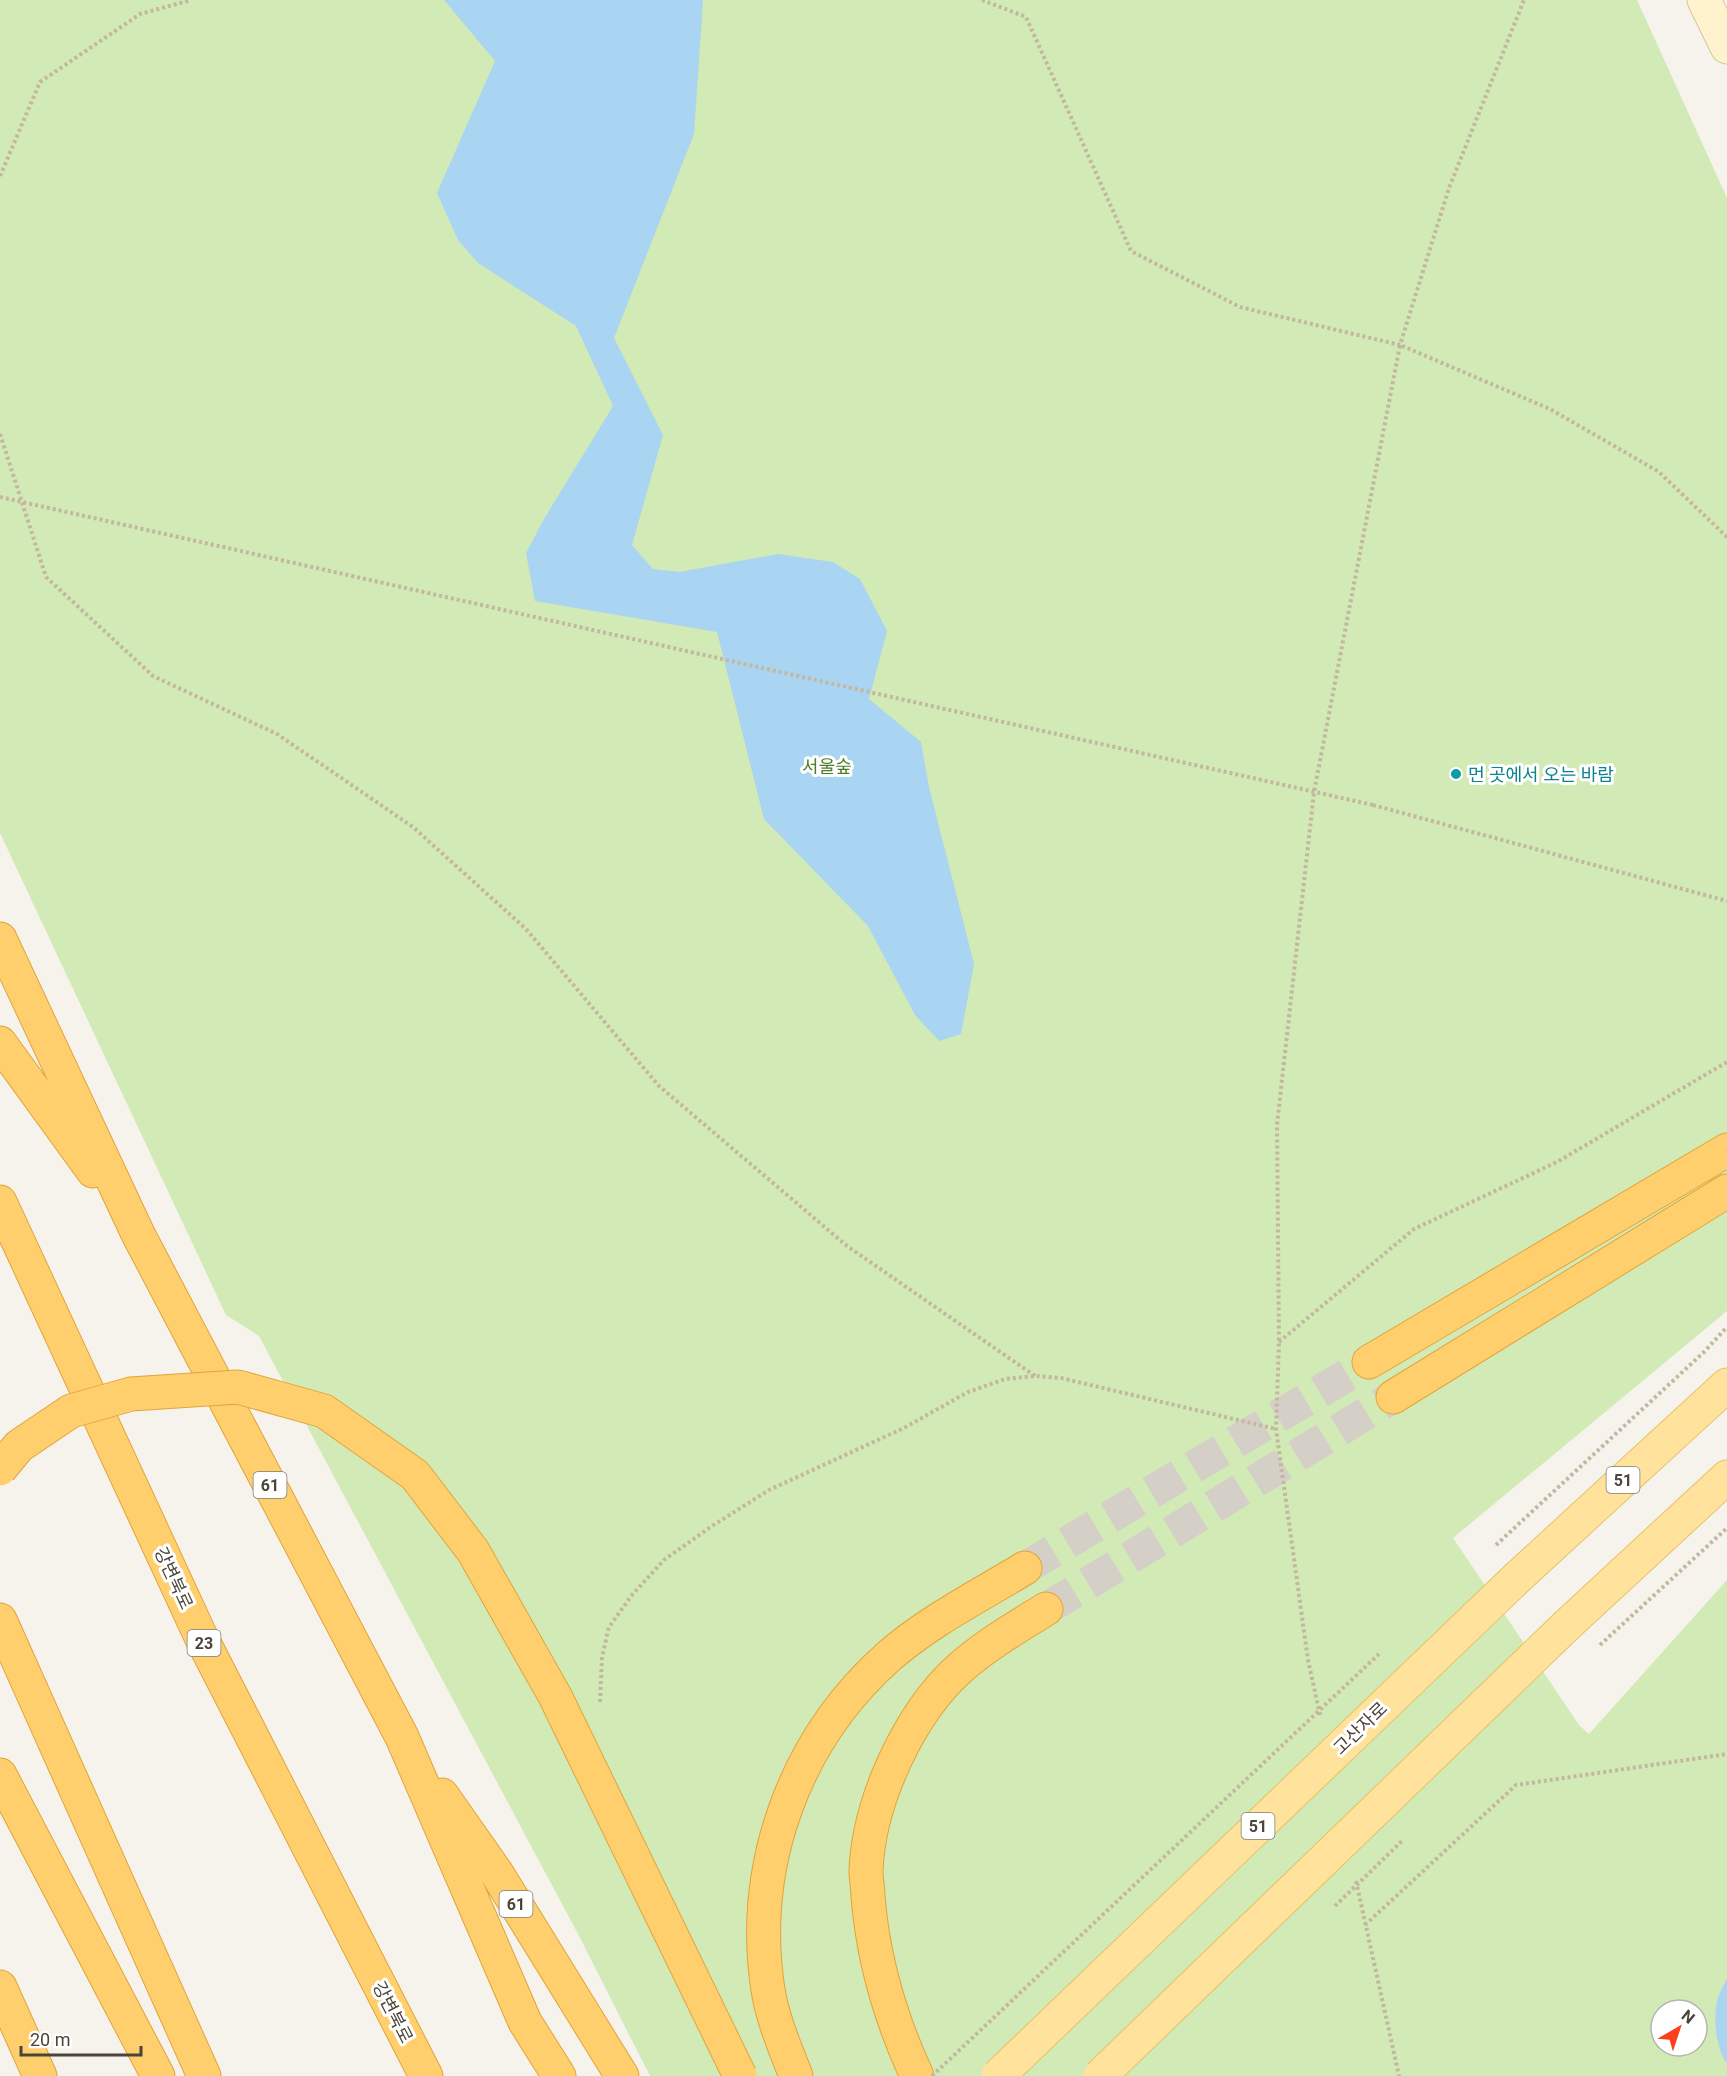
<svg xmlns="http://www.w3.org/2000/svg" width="1727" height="2076" viewBox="0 0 1727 2076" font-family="Roboto,'Noto Sans KR',sans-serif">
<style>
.green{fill:#d2eab5;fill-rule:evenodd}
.water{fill:#a9d4f2}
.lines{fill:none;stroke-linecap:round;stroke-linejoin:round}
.highway-tunnel{stroke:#d4d0c8;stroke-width:33;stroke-dasharray:33 16;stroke-linecap:butt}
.secondary-casing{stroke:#d6c79b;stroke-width:35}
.primary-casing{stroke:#e6c16a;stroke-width:35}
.highway-casing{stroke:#e0a43c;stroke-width:35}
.path{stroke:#c4b79f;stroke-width:4;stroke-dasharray:3 3;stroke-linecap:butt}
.secondary{stroke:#fff3cd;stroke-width:33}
.primary{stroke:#ffe39c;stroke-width:33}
.highway{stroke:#ffcf6e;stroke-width:33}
.primary-bridge-casing{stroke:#e6c16a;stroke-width:35;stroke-linecap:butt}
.highway-bridge-casing{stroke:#e0a43c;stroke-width:35;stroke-linecap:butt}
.path-bridge{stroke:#c4b79f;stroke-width:4;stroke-dasharray:3 3;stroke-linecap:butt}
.primary-bridge{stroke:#ffe39c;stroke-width:33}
.highway-bridge{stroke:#ffcf6e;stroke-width:33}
.culture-dot{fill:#0f9aa8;stroke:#fff;stroke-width:2}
.labels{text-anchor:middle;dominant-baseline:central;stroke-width:6;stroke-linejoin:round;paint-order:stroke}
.shield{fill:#fff;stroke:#817c74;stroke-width:1.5}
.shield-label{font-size:16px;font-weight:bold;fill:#4b4439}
.park-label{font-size:18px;fill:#4a7f2a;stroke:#fff}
.culture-label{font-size:18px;fill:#0d838f;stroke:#fff;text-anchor:start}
.street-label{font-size:18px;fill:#4b4439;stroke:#fff}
</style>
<rect width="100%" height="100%" fill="#f6f3ec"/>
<path class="green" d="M0 0H1637L1727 198V1311L1453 1538 1579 1725 1589 1734 1727 1580V2076H650L578 1934 259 1336 226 1315 0 833ZM1661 2010H1697V2046H1661Z"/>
<path class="water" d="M444 0H703L694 134 614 338 663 435 632 545 653 569 679 572 778 554 833 562 860 579 887 631 869 699 921 742 929 787 974 964 961 1034 939 1041 915 1015 868 926 764 819 717 632 535 601 526 553 544 519 613 406 576 326 478 263 458 240 437 193 495 61Z
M1727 1978V2064C1716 2047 1713 2021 1717 2001 1719 1993 1724 1985 1727 1978Z"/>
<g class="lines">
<path class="highway-tunnel" d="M1025 1568 1369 1362
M1046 1609 1393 1397"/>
<defs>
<path id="secondary" d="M1704 0 1727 47"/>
<path id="primary" d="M1519 1576 1727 1385
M1567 1625 1727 1477"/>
<path id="highway" d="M0 939 138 1234 402 1737 525 2022 559 2076
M0 1043 93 1171
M0 1202 202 1639 426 2076
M1369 1362 1727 1150
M1393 1397 1727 1191
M0 1620 204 2076
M0 1775 158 2076
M442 1795 496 1872 622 2076
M0 1987 40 2076
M796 2076C785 2048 773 2020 768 1990 749 1866 794 1741 888 1657 929 1621 979 1596 1025 1568
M917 2076C891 2020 873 1958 868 1897 868 1888 866 1879 866 1870 869 1801 909 1714 960 1668 986 1645 1017 1627 1046 1609"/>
</defs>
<use href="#secondary" class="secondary-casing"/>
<use href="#primary" class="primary-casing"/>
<use href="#highway" class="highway-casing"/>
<path class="path" d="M982 0 1026 17 1131 251 1240 307 1400 345 1449 188 1524 0
M0 176 40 82 140 14 191 0
M0 434 46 577 153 676 277 734 413 827 526 929 659 1086 847 1246 1035 1376
M1373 805 1727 901
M1279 1342 1414 1229 1557 1162 1727 1062
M600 1702 602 1657 609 1627 632 1595 664 1560 712 1526 769 1490 904 1428 968 1392 1005 1379 1035 1376 1061 1378 1276 1429
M1320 1715 1308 1660 1276 1429 1279 1342 1277 1125 1314 792 1400 345 1550 409 1659 472 1727 537
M1356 1881 1399 2076
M1365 1925 1516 1785 1727 1754"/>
<use href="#secondary" class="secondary"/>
<use href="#primary" class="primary"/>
<use href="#highway" class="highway"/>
<defs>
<path id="primary-bridge" d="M998 2076 1519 1576
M1100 2076 1567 1625"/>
<path id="highway-bridge" d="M0 1469 19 1446 71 1411 131 1394 238 1387 324 1411 415 1475 473 1551 555 1696 740 2076"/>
</defs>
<use href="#primary-bridge" class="primary-bridge-casing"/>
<use href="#highway-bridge" class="highway-bridge-casing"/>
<path class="path-bridge" d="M0 497 1373 805
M1496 1545 1704 1352 1727 1327
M1600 1645 1727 1528
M1335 1906 1403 1840
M932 2076 1379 1654"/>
<use href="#primary-bridge" class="primary-bridge"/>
<use href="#highway-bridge" class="highway-bridge"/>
</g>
<circle class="culture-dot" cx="1456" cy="774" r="6"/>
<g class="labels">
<g class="shield">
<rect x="1606.5" y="1467" width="33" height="26" rx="4.5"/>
<rect x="253.5" y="1472" width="33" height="26" rx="4.5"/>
<rect x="187.5" y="1630" width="33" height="26" rx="4.5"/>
<rect x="1241.5" y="1813" width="33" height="26" rx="4.5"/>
<rect x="499.5" y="1891" width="33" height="26" rx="4.5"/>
</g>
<g class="shield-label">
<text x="1623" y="1480">51</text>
<text x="270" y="1485">61</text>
<text x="204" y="1643">23</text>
<text x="1258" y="1826">51</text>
<text x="516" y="1904">61</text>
</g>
<g class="park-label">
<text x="827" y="766">서울숲</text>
</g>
<g class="culture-label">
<text x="1468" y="774">먼 곳에서 오는 바람</text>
</g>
<g class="street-label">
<text transform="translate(174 1578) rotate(65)">강변북로</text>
<text transform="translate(1360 1728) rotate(-44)">고산자로</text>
<text transform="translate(393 2012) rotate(63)">강변북로</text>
</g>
</g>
<g transform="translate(1679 2028) rotate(39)"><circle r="28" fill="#ffffff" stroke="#b7b4b0" stroke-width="1.5"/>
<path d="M0-4.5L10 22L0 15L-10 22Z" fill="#fc3f1d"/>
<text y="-9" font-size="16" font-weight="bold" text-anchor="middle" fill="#4b4439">N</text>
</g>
<path d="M21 2046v9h120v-9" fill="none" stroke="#4b4439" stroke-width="3"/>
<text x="30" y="2046" font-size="18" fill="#4b4439" stroke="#ffffff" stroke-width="4.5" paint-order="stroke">20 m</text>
</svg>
